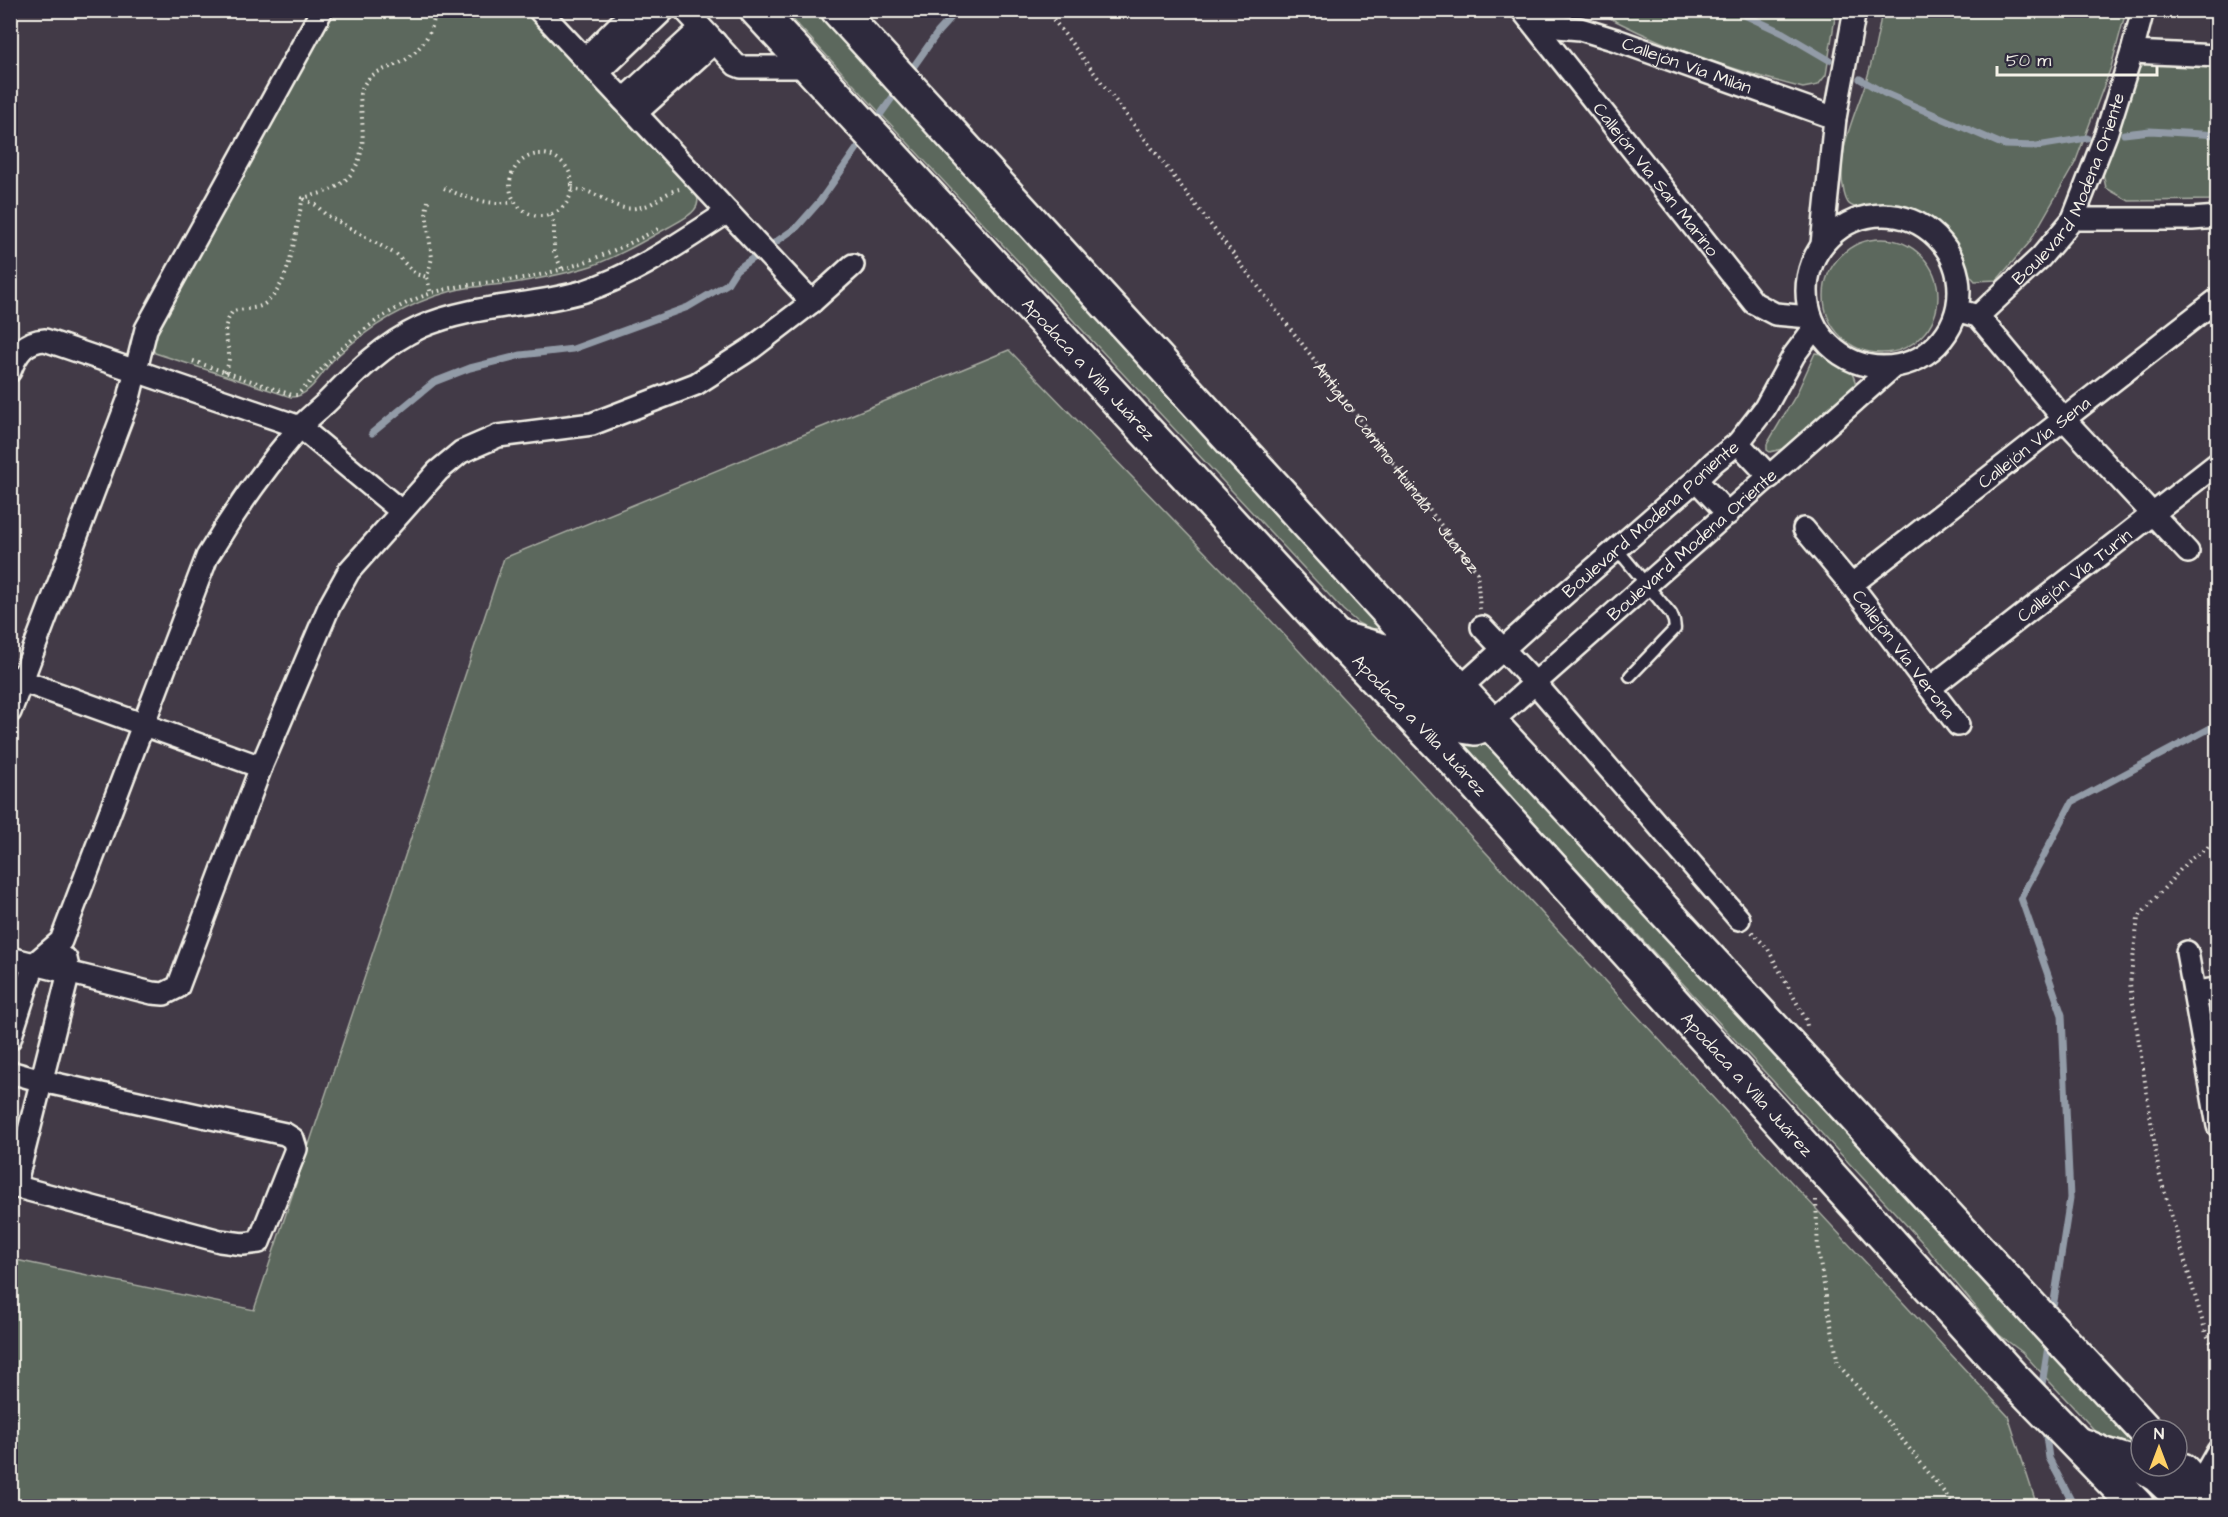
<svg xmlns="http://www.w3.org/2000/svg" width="2228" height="1517" viewBox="0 0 2228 1517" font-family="'Architects Daughter',sans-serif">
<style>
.green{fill:#5b685d;stroke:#a8aca2;stroke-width:1.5}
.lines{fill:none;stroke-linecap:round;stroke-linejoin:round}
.stream{stroke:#929ba7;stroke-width:7}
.service-casing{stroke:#f4f1e8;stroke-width:15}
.minor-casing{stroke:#f4f1e8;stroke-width:26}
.primary-casing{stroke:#f4f1e8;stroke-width:38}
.path{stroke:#f4f1e8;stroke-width:4;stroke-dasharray:1.5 4.5;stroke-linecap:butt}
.service{stroke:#2f2a3d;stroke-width:10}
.minor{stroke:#2f2a3d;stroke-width:21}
.primary{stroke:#2f2a3d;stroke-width:33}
.labels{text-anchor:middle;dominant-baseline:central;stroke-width:5;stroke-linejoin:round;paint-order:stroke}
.street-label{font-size:18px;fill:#f4f1e8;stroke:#2f2a3d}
</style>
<rect width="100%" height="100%" fill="#423a47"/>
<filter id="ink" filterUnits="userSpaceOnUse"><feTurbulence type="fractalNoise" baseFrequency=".0167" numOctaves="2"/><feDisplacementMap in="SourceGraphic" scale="12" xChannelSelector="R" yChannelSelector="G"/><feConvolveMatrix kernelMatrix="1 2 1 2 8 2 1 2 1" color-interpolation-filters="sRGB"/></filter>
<g filter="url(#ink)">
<path class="green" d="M329 11H528L693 188C708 209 685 218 669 227 644 241 619 256 591 266 569 273 543 278 520 282 497 286 474 285 452 291 408 303 367 328 334 359 323 371 309 398 291 397L155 353 148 341Z
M785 11H822L917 111 1386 628 1369 629 1358 623 1343 610Z
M1597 11H1836L1826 75 1818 85 1803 88C1731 70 1662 47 1597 11Z
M1882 11H2126L2111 67 2075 163 2029 243 1997 280 1975 281C1953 258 1951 233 1920 216 1903 207 1858 213 1849 204 1846 201 1845 196 1844 192 1835 153 1854 118 1866 82 1873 59 1878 35 1882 11Z
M2152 60 2217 63V200L2129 201 2106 188 2102 169 2138 69Z
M1824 296a57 57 0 1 1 114 0a57 57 0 1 1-114 0Z
M1009 350 1263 612 2008 1416 2037 1506H11V1259L254 1310 504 558Z
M1815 353C1835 355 1857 367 1856 391L1830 408 1782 449 1770 452 1767 450V444L1796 395Z
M1404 682 1481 736 2141 1438V1452L2101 1437 2022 1352 1998 1334 1922 1242Z"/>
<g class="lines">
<path class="stream" d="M1734 10 1783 33 1829 60
M914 66 938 32 958 10
M1860 79 1884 93 2004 145 2037 146 2087 138
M880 115 892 98
M2124 134 2150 131 2218 135
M372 433 434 382 470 368 521 355 573 349 688 307 727 284 736 270 797 227 820 201 858 147
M2052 1314 2070 1198 2062 1015 2021 898 2072 802 2218 724
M2041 1391 2049 1340
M2045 1429 2049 1458 2074 1506"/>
<defs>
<path id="service" d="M1617 549 1671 614 1674 621 1675 629 1630 676"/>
<g id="minor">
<path d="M539 10 812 302"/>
<path d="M685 10 736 65 741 67H810"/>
<path id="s2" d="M1522 10 1754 303 1775 314 1810 317"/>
<path id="s3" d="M1535 25 1580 29 1616 40 1835 118"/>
<path d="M2132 52 2218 56"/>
<path d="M585 59 634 10"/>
<path d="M598 73 664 10"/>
<path d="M623 100 701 28"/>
<path d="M636 113 715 42"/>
<circle cx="1883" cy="291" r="76"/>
<path d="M2073 219H2192L2218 217"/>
<path d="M1822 244 1835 118 1855 10"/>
<path d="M1967 313 1978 316 2063 418 2188 552"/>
<path id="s4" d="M1978 316 2041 257 2073 219 2106 134 2132 52 2143 10"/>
<path d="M10 371C17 353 25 341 45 340L300 427 401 511"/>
<path d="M1738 443 1770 477"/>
<path d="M1696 480 1728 514"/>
<path id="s5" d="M1804 529 1851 585 1958 725"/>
<path id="s6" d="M1851 585 2218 299"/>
<path d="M1482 627 1535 683 1739 919"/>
<path d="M11 677 261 767"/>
<path id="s7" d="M1930 688 2218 463"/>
<path id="s8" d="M1459 689 1543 613 1696 480 1714 462 1738 443 1765 408 1794 355 1815 327"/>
<path d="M10 712 129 398 146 329 322 10"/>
<path id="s9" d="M1491 722 1893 367"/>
<path d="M2187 952 2218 1126"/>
<path d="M10 958 152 993 164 994 178 987 261 767 329 607 349 571 438 471 461 452 498 436 592 424 696 384 752 348 812 302 853 265"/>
<path d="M2195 992 2218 989"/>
<path d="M10 1039 34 964 61 941 207 557C234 512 265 468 299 428 308 418 319 410 329 400 357 371 384 344 421 327 473 304 531 307 585 291 637 274 682 241 728 212"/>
<path d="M10 1072 42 1081 285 1134 293 1139 296 1149 259 1242 243 1244 220 1241 10 1185"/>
<path d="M15 1186 69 972 66 959"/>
<path d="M2198 1486 2218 1451"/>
</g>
<g id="primary">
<path id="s10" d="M757 10 1337 638 1452 758 2012 1377 2137 1506"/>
<path d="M838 10 1459 689 2145 1430"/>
<path d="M1339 638 1381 650 1399 661 1462 726 1475 728 1491 722"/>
<path d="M2084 1446 2105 1455 2141 1466"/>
<path d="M2142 1466 2157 1475 2190 1506"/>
<path d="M2182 1470 2215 1506"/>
</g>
</defs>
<use href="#service" class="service-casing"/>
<use href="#minor" class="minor-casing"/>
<use href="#primary" class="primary-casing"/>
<g class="path">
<path id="s1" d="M1046 10 1477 572 1480 609"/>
<circle cx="541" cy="185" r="31"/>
<path d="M444 188C466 198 489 206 514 202"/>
<path d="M572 189C578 190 585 190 591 193 612 201 619 214 645 206 656 203 664 193 679 189"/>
<path d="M304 199 316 205 325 214 397 255 415 274 427 277"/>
<path d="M428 201 426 212 432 258 427 277 431 294"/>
<path d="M551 215 554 224V252L562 269"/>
<path d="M193 361 292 395H297C310 383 322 368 335 355 361 330 392 307 426 295 463 282 502 283 539 275 581 266 620 249 658 229"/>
<path d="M225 372C238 347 214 337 233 311 241 309 254 309 261 306 292 290 295 228 303 198 314 195 330 192 339 185 371 163 362 127 360 94 368 67 389 72 408 58 422 47 436 29 434 10"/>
<path d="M2218 840 2187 862 2138 918 2130 984 2159 1173 2206 1333 2218 1356"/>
<path d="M1752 932 1768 949 1806 1020 1807 1026"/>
<path d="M1816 1200 1818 1251 1838 1364 1901 1438 1955 1506"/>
</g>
<use href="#service" class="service"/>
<use href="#minor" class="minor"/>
<use href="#primary" class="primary"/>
</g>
</g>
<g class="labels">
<g class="street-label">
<text stroke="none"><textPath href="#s3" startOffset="158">Callejón Vía Milán</textPath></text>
<text stroke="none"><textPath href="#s2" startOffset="216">Callejón Via San Marino</textPath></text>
<text stroke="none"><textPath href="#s4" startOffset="160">Boulevard Modena Oriente</textPath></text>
<text stroke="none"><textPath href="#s10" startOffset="489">Apodaca a Villa Juárez</textPath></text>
<text stroke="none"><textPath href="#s6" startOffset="232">Callejón Vía Sena</textPath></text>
<text stroke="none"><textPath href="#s1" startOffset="576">Antiguo Camino Huinalá - Juarez</textPath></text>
<text stroke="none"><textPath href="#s8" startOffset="256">Boulevard Modena Poniente</textPath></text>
<text stroke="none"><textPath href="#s9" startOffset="268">Boulevard Modena Oriente</textPath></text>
<text stroke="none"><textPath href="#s7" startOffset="183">Callejón Vía Turín</textPath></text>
<text stroke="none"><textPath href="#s5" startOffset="160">Callejón Vía Verona</textPath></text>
<text stroke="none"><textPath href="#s10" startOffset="975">Apodaca a Villa Juárez</textPath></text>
<text stroke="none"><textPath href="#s10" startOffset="1461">Apodaca a Villa Juárez</textPath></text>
</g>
</g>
<rect width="2228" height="1517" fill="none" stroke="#2f2a3d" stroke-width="36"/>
<rect x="18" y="18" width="2192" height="1481" fill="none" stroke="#f4f1e8" stroke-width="2" filter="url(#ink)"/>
<g transform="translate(2159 1448)"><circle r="28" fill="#2f2a3d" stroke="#7e7a81" stroke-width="1.5"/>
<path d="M0-4.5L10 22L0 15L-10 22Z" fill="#ffd166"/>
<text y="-9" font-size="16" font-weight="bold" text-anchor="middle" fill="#f4f1e8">N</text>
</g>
<path d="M1997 66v9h160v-9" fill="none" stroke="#f4f1e8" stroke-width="3"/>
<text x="2006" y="66" font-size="18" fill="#f4f1e8" stroke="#2f2a3d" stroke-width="4.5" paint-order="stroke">50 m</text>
</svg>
